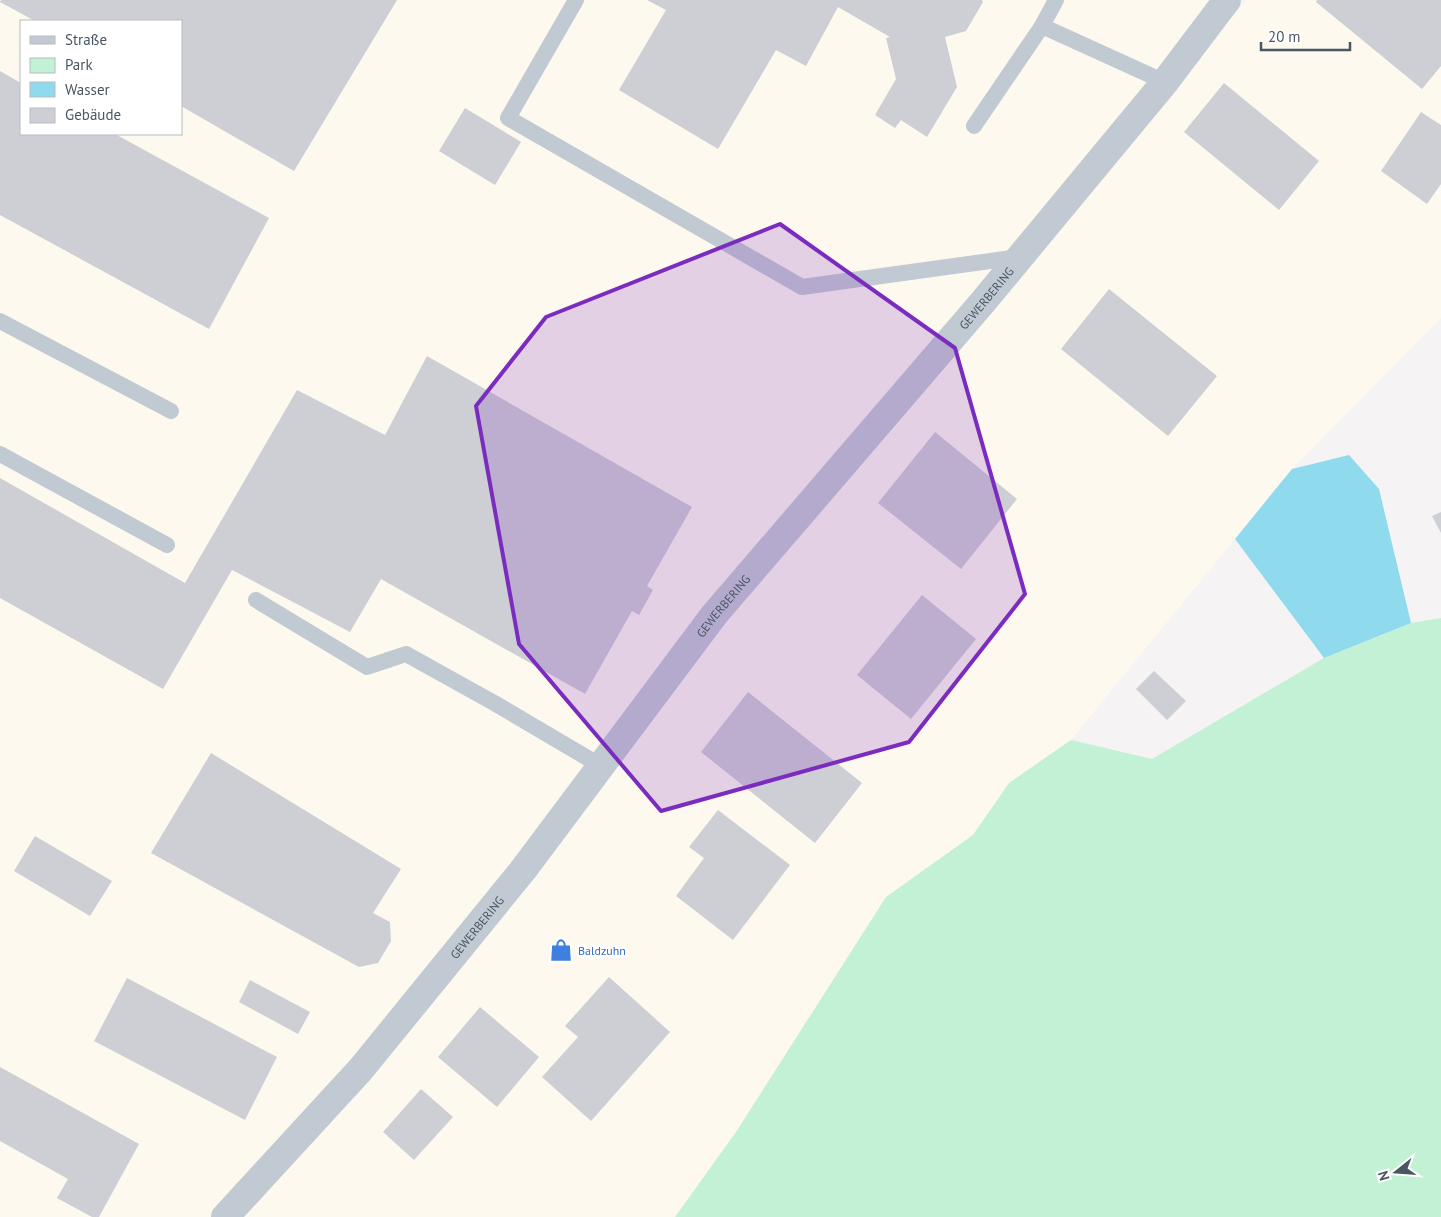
<svg xmlns="http://www.w3.org/2000/svg" width="1441" height="1217" viewBox="0 0 1441 1217" font-family="'PT Sans',sans-serif">
<style>
.commercial{fill:#fdf9ef;fill-rule:evenodd}
.green{fill:#c3f1d5}
.water{fill:#90daee}
.building{fill:#cdcfd5}
.lines{fill:none;stroke-linecap:round;stroke-linejoin:round}
.lane{stroke:#c1cad2;stroke-width:16}
.street{stroke:#c1cad2;stroke-width:28}
.marked{fill:#7b2cbf;fill-opacity:0.2;stroke:#7b2cbf;stroke-width:4;stroke-linejoin:round}
.labels{text-anchor:middle;dominant-baseline:central;stroke-width:5;stroke-linejoin:round;paint-order:stroke}
.street-label{font-size:12px;fill:#4a5661;stroke:#fff}
.shop-label{font-size:12px;fill:#366cbe;stroke:#fff;text-anchor:start}
</style>
<rect width="100%" height="100%" fill="#f5f3f3"/>
<path class="commercial" d="M0 0H1213L1232 18 1246 0H1441V318L1292 469 1071 740 1009 783 973 835 886 897 736 1132 675 1217H0ZM21 21H181V134H21Z"/>
<path class="green" d="M1441 618V1217H675L736 1132 886 897 973 835 1009 783 1071 740 1152 759 1324 658 1411 623Z"/>
<path class="water" d="M1349 455 1379 489 1411 623 1324 658 1235 539 1292 469Z"/>
<path class="building" d="M1 0H397L294 171 181 106V21H35L0 2Z
M647 0H982L983 2 966 31 945 37 957 87 927 137 901 120 895 128 875 115 896 79 886 38 890 37 838 7 806 66 776 50 718 149 619 90 666 10Z
M1317 0H1441V66L1422 89 1316 2Z
M0 71 21 83V134H115L269 218 209 329 0 215Z
M1224 83 1319 161 1279 210 1184 132Z
M465 108 521 142 495 185 439 151Z
M1421 112 1441 125V184L1427 204 1381 171Z
M1109 289 1217 376 1168 436 1061 349Z
M427 356 692 507 647 586 653 590 639 615 632 611 585 694 381 579 350 632 232 570 163 689 0 598V478L185 583 297 390 385 435Z
M935 432 1017 499 961 569 878 503Z
M1441 512V533L1432 516Z
M922 595 976 639 911 719 857 675Z
M1154 671 1186 701 1167 720 1136 689Z
M748 692 862 783 815 843 701 752Z
M211 753 401 869 373 913 390 922 391 941 378 963 359 967 151 853Z
M718 810 790 865 733 940 676 896 704 858 689 847Z
M35 836 112 881 90 916 14 871Z
M609 977 670 1032 591 1121 542 1077 578 1037 565 1026Z
M127 978 277 1057 245 1120 94 1041Z
M250 980 310 1012 298 1034 239 1002Z
M480 1007 539 1057 497 1107 438 1057Z
M0 1067 139 1144 99 1217H92L57 1198 68 1179 0 1141Z
M421 1089 453 1117 414 1160 383 1132Z"/>
<g class="lines">
<path class="lane" d="M576 0 508 118 802 287 1019 257
M1056 0 1042 26 1165 82
M974 126 1042 26
M0 321 171 411
M0 454 167 545
M256 600 367 667 406 654 496 704 601 766"/>
<path class="street" id="s1" d="M225 1217 361 1069 523 870 714 615 982 303 1165 82 1227 0"/>
</g>
<path class="marked" d="M780 224 955 348 1025 594 909 742 661 811 519 644 476 406 546 317Z"/>
<defs>
<symbol id="shop-bare" viewBox="-9 -9 18 18"><path d="M-5-2.5h2.3a2.7 3.5 0 0 1 5.4 0H5L5.5 6h-11ZM-1.5-2.5h3a1.5 2.3 0 0 0-3 0Z" fill="#3f7fe0" stroke="#fff" stroke-width="2.5" paint-order="stroke"/></symbol>
</defs>
<g fill-rule="evenodd">
<use href="#shop-bare" x="545" y="934" width="32" height="32"/>
</g>
<g class="labels">
<g class="street-label">
<text stroke="none"><textPath href="#s1" startOffset="1194">GEWERBERING</textPath></text>
<text stroke="none"><textPath href="#s1" startOffset="789">GEWERBERING</textPath></text>
<text stroke="none"><textPath href="#s1" startOffset="384">GEWERBERING</textPath></text>
</g>
<g class="shop-label">
<text x="578" y="950">Baldzuhn</text>
</g>
</g>
<rect x="20" y="20" width="162" height="115" fill="#ffffff" stroke="#b7bbc0"/>
<rect x="30" y="36" width="25" height="8" fill="#c1cad2" stroke="#b7bbc0"/>
<text x="65" y="45" font-size="15" fill="#4a5661">Straße</text>
<rect x="30" y="58" width="25" height="15" fill="#c3f1d5" stroke="#b7bbc0"/>
<text x="65" y="70" font-size="15" fill="#4a5661">Park</text>
<rect x="30" y="82" width="25" height="15" fill="#90daee" stroke="#b7bbc0"/>
<text x="65" y="95" font-size="15" fill="#4a5661">Wasser</text>
<rect x="30" y="108" width="25" height="15" fill="#cdcfd5" stroke="#b7bbc0"/>
<text x="65" y="120" font-size="15" fill="#4a5661">Gebäude</text>
<g transform="translate(1396 1172) rotate(253)" stroke="#ffffff" stroke-width="4" paint-order="stroke">
<path d="M0-4L9 19L0 12L-9 19Z" fill="#4a5661"/>
<text y="-8" font-size="14" font-weight="bold" text-anchor="middle" fill="#4a5661">N</text>
</g>
<path d="M1261 42v8h89v-8" fill="none" stroke="#4a5661" stroke-width="2.5"/>
<text x="1268" y="42" font-size="15" fill="#4a5661" stroke="#ffffff" stroke-width="4" paint-order="stroke">20 m</text>
</svg>
